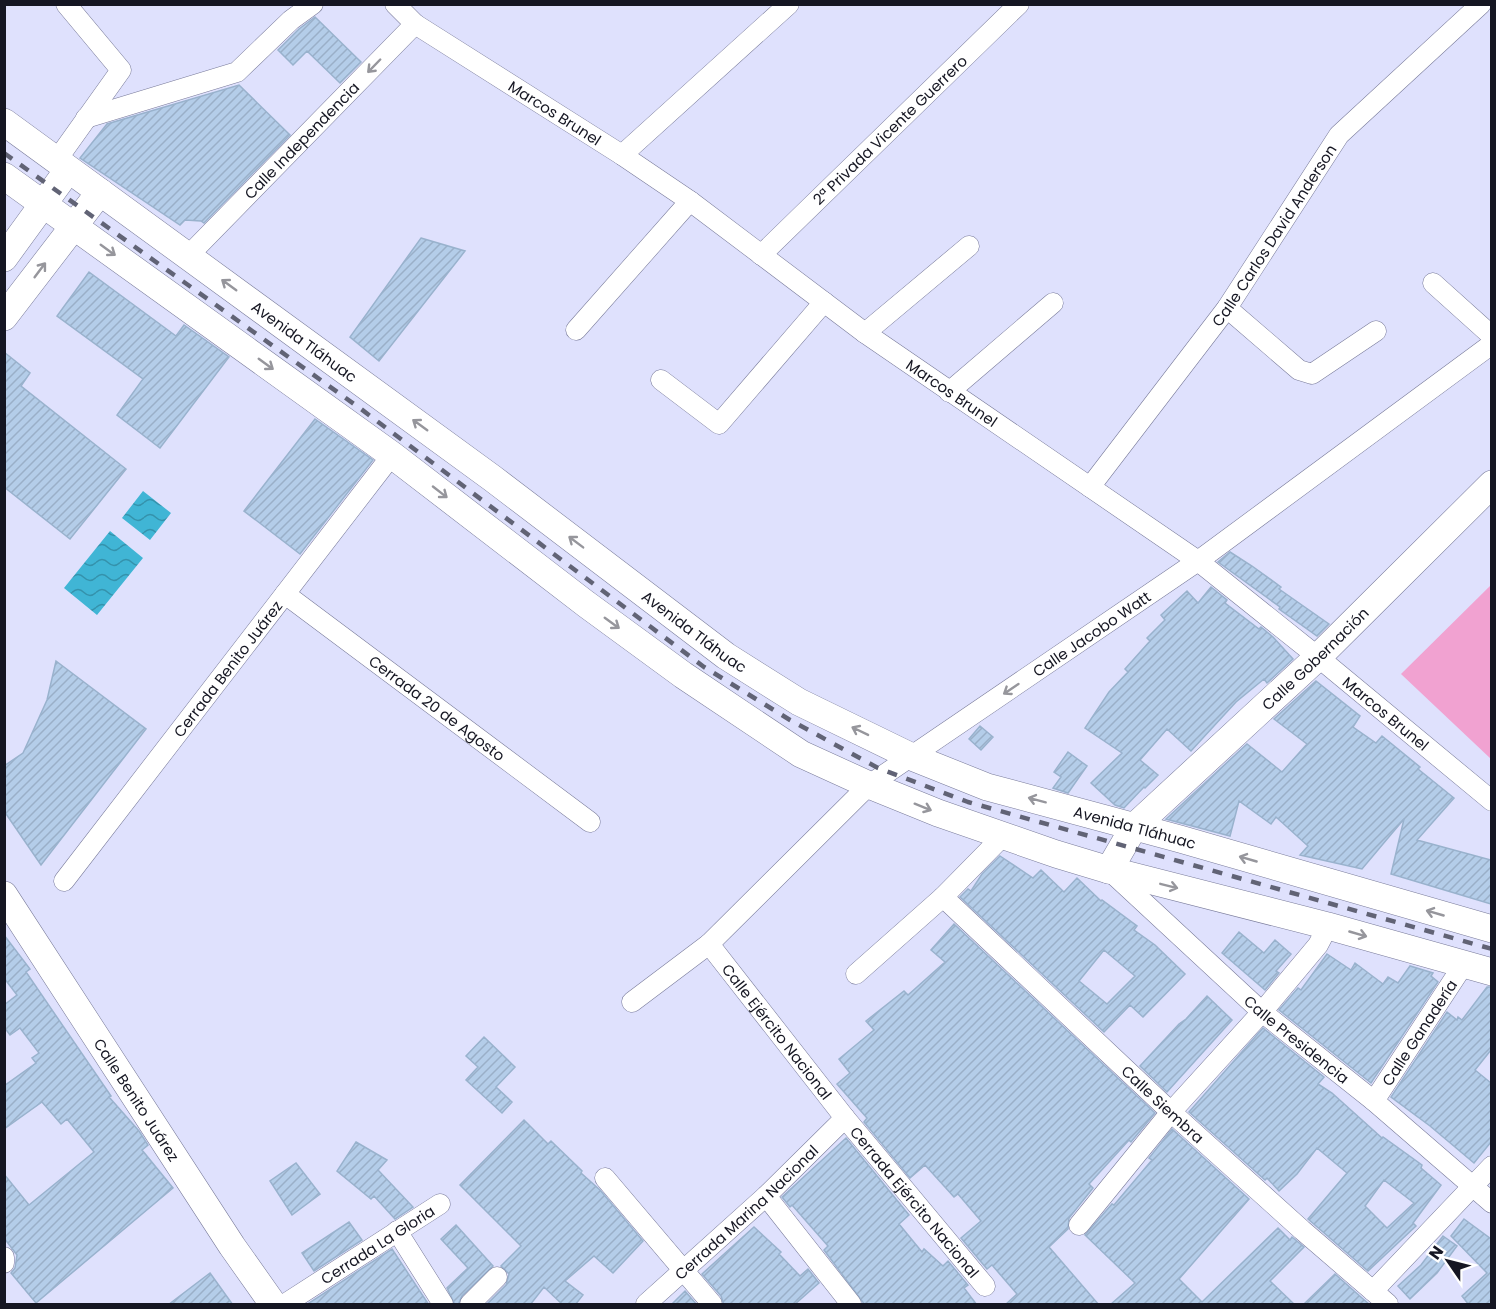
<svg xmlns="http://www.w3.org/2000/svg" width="1496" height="1309" viewBox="0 0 1496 1309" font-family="Poppins,sans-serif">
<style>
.garden{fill:#f1a2d1}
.water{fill:url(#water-waves)}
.building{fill:url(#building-hatch);stroke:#99b2cd;stroke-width:1.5;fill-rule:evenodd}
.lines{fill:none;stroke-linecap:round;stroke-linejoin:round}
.street-casing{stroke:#797b9a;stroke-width:21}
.secondary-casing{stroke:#797b9a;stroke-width:28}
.street{stroke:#fff;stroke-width:20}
.secondary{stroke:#fff;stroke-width:27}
.rail{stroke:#616375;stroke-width:4.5;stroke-dasharray:10 10;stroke-linecap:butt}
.oneway{stroke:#96969c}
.labels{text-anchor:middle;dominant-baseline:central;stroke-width:4.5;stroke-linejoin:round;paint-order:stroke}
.street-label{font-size:15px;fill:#151622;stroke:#fff}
</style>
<defs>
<pattern id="water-waves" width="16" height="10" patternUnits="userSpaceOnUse" patternTransform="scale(1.5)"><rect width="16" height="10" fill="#40b5d5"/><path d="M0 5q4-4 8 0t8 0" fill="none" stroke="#3492ac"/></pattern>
<pattern id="building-hatch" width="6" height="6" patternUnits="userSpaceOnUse" patternTransform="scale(1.5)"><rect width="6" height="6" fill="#b4cde9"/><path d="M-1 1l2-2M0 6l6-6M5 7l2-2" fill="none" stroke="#9aafc8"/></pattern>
</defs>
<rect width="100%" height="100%" fill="#dfe1fd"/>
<path class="garden" d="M1491 585V759L1401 674Z"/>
<path class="water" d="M143 491 171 513 150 540 122 518Z
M110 531 143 558 97 615 64 588Z"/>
<path class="building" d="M315 17 361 62 340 83 307 51 293 65 278 50 299 29Z
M239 85 290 135 204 223 201 221 185 220 180 225 80 158 107 124Z
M421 238 465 251 379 361 350 337Z
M89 272 176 336 184 325 229 357 160 448 117 415 143 379 57 316Z
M4 352 30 373 21 386 126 469 70 539 4 487Z
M315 419 373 460 300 554 244 511Z
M1230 552 1252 566 1281 587 1279 589 1329 624 1317 636 1279 609 1280 607 1218 562Z
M1211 587 1227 600 1225 603 1259 629 1261 627 1273 637 1293 659 1267 683 1264 679 1236 702 1191 751 1167 729 1140 760 1158 775 1145 788 1144 787 1124 808 1115 805 1091 783 1122 753 1085 728 1109 692 1128 672 1125 669 1150 641 1147 638 1165 620 1161 615 1187 591 1198 603Z
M56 661 146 729 41 865 4 811V766L23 753 47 700Z
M1316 681 1360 716 1353 727 1376 743 1382 736 1420 767 1418 769 1454 798 1417 840 1491 860V904L1391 874 1404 819 1362 869 1300 855 1308 846 1276 817 1271 824 1239 801 1230 836 1166 819 1247 744 1282 772 1307 744 1274 719Z
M980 726 993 737 981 750 969 739Z
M1068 752 1087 766 1068 793 1053 788 1061 777 1054 772Z
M1000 856 1033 878 1041 870 1064 892 1077 878 1101 901 1102 900 1137 926 1134 930 1155 945 1185 974 1143 1017 1130 1005 1104 1032 960 897 968 889 971 891 982 874ZM1104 950 1135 976 1107 1004 1079 981Z
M954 924 1155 1113 1131 1142 1129 1140 1089 1184 1093 1188 1069 1218 1068 1229 1049 1247 1099 1305H1005L1017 1294 992 1265 987 1269 961 1238 981 1221 958 1194 954 1197 925 1165 910 1178 864 1122 867 1118 837 1084 850 1073 839 1059 874 1030 866 1021 904 991 908 995 945 962 931 950Z
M1239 932 1264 953 1275 940 1291 954 1276 971 1279 973 1265 990 1222 953Z
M4 935 30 969 26 972 111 1096 109 1097 139 1131 148 1145 142 1150 173 1188 36 1303 11 1273 15 1268 17 1255 4 1238V1174L29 1205 94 1152 67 1119 61 1124 42 1102 4 1129V1086L36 1063 32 1058 39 1053 20 1028 10 1035 4 1027V1005L17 995 4 978Z
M1327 954 1351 970 1355 963 1383 984 1388 977 1398 983 1410 966 1433 973 1431 976 1438 982 1371 1083 1279 1010 1298 988 1301 990Z
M1487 987H1491V1050L1475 1070 1491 1083V1142L1474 1163 1430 1126 1391 1097 1447 1012 1457 1020 1458 1017 1462 1020Z
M1207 996 1232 1020 1167 1092 1140 1066 1179 1024 1186 1019Z
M1263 1028 1324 1077 1318 1084 1332 1093 1382 1138 1383 1137 1422 1165 1421 1168 1441 1185 1413 1223 1416 1226 1368 1271 1308 1219 1347 1173 1317 1148 1297 1174 1279 1191 1267 1178 1265 1180 1189 1112ZM1384 1180 1414 1203 1387 1228 1365 1206Z
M484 1037 515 1067 496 1087 512 1102 502 1113 466 1080 478 1067 466 1056Z
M524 1120 548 1144 551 1141 582 1171 581 1173 600 1190 643 1241 613 1273 594 1256 565 1281 583 1295 575 1305H563L544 1287 530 1305H486L506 1285 509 1274 501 1266 521 1246 460 1185Z
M1172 1129 1249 1199 1179 1279 1202 1302 1278 1228 1290 1240 1292 1237 1304 1247 1270 1281 1295 1305H1110L1135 1283 1085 1235 1112 1204 1114 1205 1152 1160 1149 1158Z
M846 1138 909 1215 899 1224 922 1252 924 1249 943 1266 948 1261 968 1285 964 1288 977 1305H865L824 1250 828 1246 792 1205 790 1207 782 1197Z
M356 1142 387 1160 378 1170 413 1207 395 1219 374 1196 371 1199 337 1171Z
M296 1163 320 1194 292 1215 270 1181Z
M1464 1219 1491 1239V1305H1469L1462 1296 1487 1273 1451 1236Z
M349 1222 362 1240 314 1271 302 1253Z
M456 1225 493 1266 462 1296 458 1305H455L447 1288 468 1268 441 1239Z
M754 1227 781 1252 779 1254 800 1276 808 1269 819 1283 794 1305H724L721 1296 702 1274Z
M1443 1236 1457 1246 1437 1273 1410 1299 1398 1286 1421 1265Z
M392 1249 429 1305H306Z
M210 1273 233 1305H168Z
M1335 1274 1362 1298 1370 1305H1303Z
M685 1291 697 1305H671Z"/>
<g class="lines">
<defs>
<g id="street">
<path id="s1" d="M395 4 415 24 622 155 690 201 865 333 1198 561 1318 657 1492 801"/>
<path d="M86 118 237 72 291 20 313 4"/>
<path d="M622 155 789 4"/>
<path d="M56 161 121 70 66 4"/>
<path d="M761 255 1019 4"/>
<path id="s2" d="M188 256 415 24"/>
<path d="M1433 283 1492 336"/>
<path d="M1227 308 1299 370 1312 374 1376 331"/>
<path d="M576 330 690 201"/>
<path d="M865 333 969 246"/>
<path d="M661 380 719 424 824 302"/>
<path d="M949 392 1053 303"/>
<path id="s3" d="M1090 487 1227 308 1339 135 1481 4"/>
<path id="s4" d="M285 594 590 822"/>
<path id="s5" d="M1111 872 1262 1012 1374 1101 1492 1203"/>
<path id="s6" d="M64 881 392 455"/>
<path id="s7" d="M943 897 1171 1112 1302 1230 1388 1304"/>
<path id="s8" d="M709 944 845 1118 985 1286"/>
<path d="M856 974 943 897 1003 836"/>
<path id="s9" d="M632 1002 709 944 869 785 1198 561 1492 344"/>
<path id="s10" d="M1374 1101 1464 964"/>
<path d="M605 1178 712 1304"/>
<path d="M766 1196 851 1304"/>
<path d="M1079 1225 1171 1112 1262 1012 1318 945 1328 926"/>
<path d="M397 1231 443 1304"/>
<path d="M4 1257V1263"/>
<path d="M1373 1291 1492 1166"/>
<path id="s11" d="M285 1304 440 1204"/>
<path d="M470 1304 497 1277"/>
<path id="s12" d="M646 1304 766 1196 845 1118"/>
</g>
<g id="secondary">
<path id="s13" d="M4 122 492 478 726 656 799 702 912 757 987 787 1180 839 1492 929"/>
<path d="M4 176 392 455 586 604 683 675 801 754 869 785 938 813 1056 854 1109 870 1328 926 1492 972"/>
<path d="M4 258 68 170"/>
<path d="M4 317 100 192"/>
<path id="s14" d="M1109 870 1134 827 1318 657 1492 484"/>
<path id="s15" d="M4 895 232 1246 273 1304"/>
</g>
</defs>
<use href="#street" class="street-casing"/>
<use href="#secondary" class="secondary-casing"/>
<use href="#street" class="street"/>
<use href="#secondary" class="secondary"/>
<path class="rail" d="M4 153 361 409 704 667 790 720 878 768 968 802 1492 949"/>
</g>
<defs><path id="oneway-shaft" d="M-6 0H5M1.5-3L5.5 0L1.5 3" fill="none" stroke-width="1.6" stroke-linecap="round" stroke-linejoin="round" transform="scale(1.5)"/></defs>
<g class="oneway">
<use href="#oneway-shaft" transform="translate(374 66) rotate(134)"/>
<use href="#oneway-shaft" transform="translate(108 250) rotate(36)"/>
<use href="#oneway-shaft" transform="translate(40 270) rotate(-53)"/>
<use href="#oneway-shaft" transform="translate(229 285) rotate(-144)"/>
<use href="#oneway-shaft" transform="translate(266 364) rotate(36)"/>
<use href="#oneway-shaft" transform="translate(420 425) rotate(-144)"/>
<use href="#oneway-shaft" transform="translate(440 492) rotate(38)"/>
<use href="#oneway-shaft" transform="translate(576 542) rotate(-143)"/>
<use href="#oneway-shaft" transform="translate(612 623) rotate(36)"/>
<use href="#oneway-shaft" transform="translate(1011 689) rotate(146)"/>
<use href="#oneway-shaft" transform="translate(860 731) rotate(-154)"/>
<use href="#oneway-shaft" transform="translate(1037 800) rotate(-165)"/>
<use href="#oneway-shaft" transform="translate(923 807) rotate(22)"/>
<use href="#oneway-shaft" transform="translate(1248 859) rotate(-164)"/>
<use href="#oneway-shaft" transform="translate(1169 886) rotate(14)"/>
<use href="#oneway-shaft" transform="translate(1435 913) rotate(-164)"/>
<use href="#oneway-shaft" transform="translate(1358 934) rotate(16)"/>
</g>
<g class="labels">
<g class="street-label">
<text stroke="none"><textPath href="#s1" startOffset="194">Marcos Brunel</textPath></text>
<text transform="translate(890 130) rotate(-44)">2ª Privada Vicente Guerrero</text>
<text stroke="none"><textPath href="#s2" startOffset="162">Calle Independencia</textPath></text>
<text stroke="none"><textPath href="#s3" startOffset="312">Calle Carlos David Anderson</textPath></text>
<text stroke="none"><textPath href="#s13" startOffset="372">Avenida Tláhuac</textPath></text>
<text stroke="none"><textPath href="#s1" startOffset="680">Marcos Brunel</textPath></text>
<text stroke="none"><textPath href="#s13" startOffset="858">Avenida Tláhuac</textPath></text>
<text stroke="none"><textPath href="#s9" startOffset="591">Calle Jacobo Watt</textPath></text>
<text stroke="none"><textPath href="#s14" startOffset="297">Calle Gobernación</textPath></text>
<text stroke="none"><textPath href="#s6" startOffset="268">Cerrada Benito Juárez</textPath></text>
<text stroke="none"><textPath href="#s4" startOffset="190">Cerrada 20 de Agosto</textPath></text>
<text stroke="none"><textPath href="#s1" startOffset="1220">Marcos Brunel</textPath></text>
<text stroke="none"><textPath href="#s13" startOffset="1344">Avenida Tláhuac</textPath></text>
<text stroke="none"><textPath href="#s8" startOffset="111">Calle Ejército Nacional</textPath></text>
<text stroke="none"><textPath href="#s10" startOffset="82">Calle Ganadería</textPath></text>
<text stroke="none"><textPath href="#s5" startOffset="250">Calle Presidencia</textPath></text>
<text stroke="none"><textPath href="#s15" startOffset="244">Calle Benito Juárez</textPath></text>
<text stroke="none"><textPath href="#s7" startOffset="302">Calle Siembra</textPath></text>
<text stroke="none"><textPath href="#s8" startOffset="330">Cerrada Ejército Nacional</textPath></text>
<text stroke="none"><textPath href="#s12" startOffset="136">Cerrada Marina Nacional</textPath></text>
<text stroke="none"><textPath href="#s11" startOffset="110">Cerrada La Gloria</textPath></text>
</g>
</g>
<rect width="1496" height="1309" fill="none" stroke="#151622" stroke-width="12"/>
<g transform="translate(1448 1261) rotate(305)" stroke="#ffffff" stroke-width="4.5" paint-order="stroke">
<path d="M0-4.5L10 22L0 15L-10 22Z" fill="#151622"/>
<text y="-9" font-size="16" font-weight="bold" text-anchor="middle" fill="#151622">N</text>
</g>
</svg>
